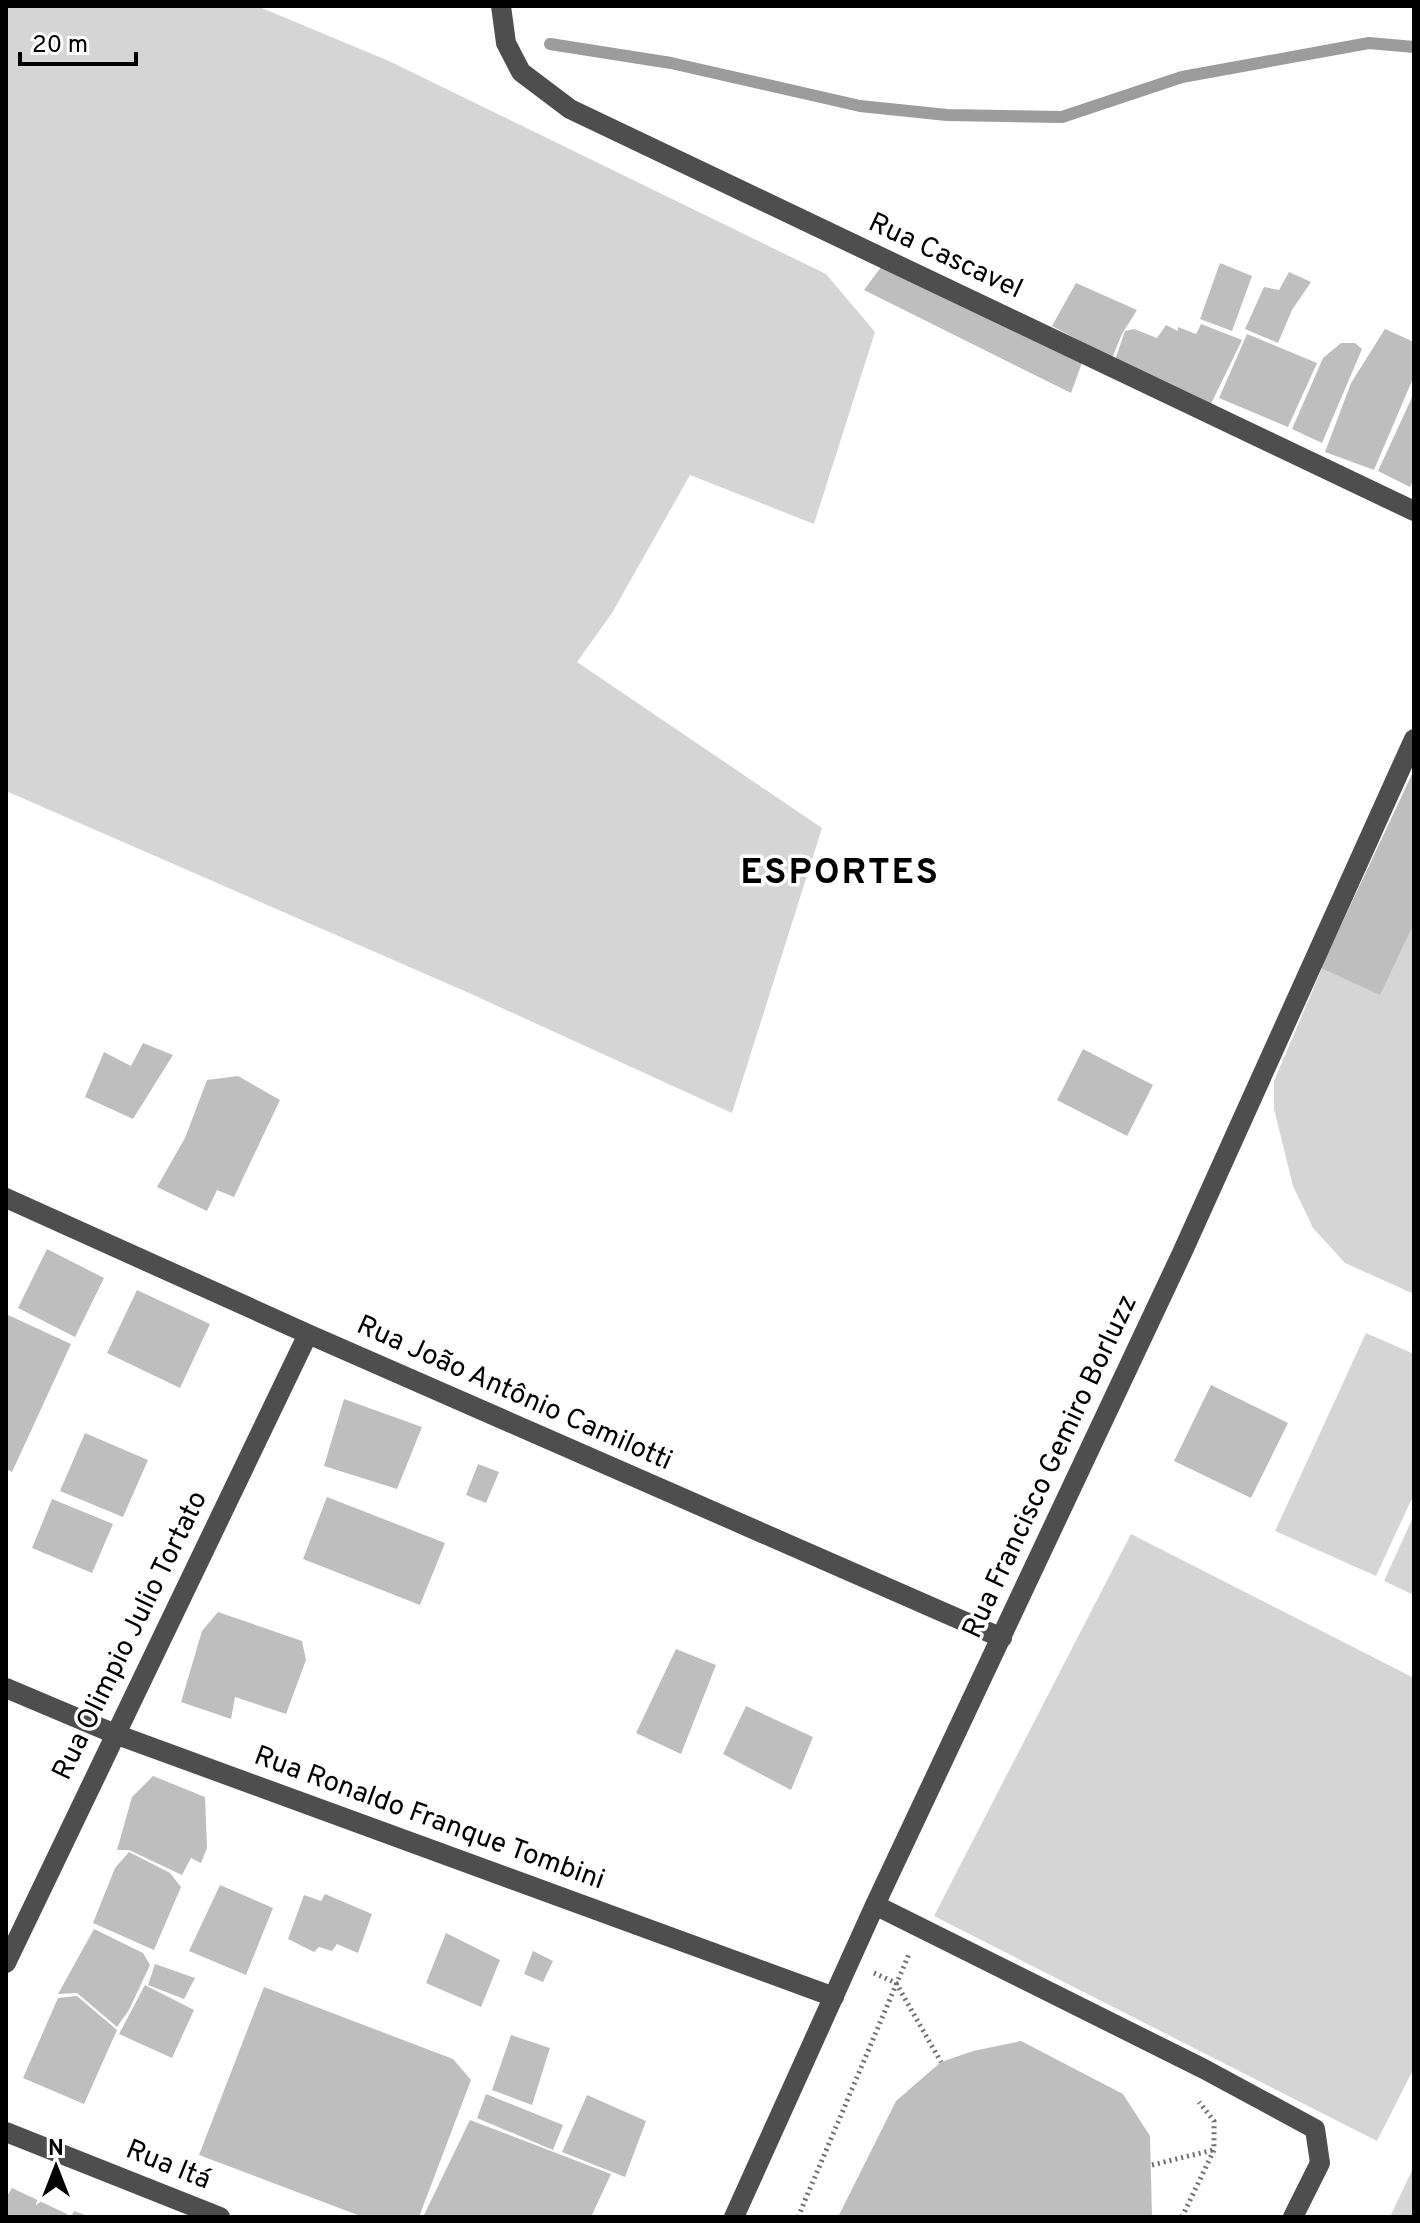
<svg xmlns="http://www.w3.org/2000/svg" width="1420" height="2223" viewBox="0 0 1420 2223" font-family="Overpass,sans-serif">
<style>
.green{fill:#d5d5d5}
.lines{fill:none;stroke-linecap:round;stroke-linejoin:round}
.stream{stroke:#9c9c9c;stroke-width:12}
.building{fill:#bebebe}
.path{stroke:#707070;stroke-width:5;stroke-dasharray:2 4;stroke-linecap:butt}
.minor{stroke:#4e4e4e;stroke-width:20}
.labels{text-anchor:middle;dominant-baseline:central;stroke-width:7;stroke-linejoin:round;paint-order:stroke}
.street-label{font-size:28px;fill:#000;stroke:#fff}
.district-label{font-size:36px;font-weight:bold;letter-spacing:2px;fill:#000;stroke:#fff}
</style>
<rect width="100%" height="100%" fill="#fff"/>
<path class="green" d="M6 6H257L389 61 826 274 875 332 814 524 690 475 612 613 577 662 822 828 732 1113 469 993 6 791Z
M1414 770V1294L1345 1263 1313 1228 1293 1186 1274 1109V1081L1329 952Z
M1366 1333 1414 1354V1494L1376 1576 1275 1531Z
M1414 1515V1595L1384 1581Z
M1131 1534 1414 1678V2068L1377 2141 934 1916Z
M1414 2166V2217H1390Z"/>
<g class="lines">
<path class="stream" d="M550 44 671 63 860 106 947 115 1062 117 1182 77 1369 43 1414 47"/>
</g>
<path class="building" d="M884 263 1083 360 1071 393 864 290Z
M1220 263 1252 276 1232 331 1200 319Z
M1289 272 1311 282 1292 310 1278 343 1245 329 1264 287 1279 290Z
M1076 283 1137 310 1122 334 1112 358 1052 326Z
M1201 324 1242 340 1210 406 1115 360 1125 331 1134 329 1157 338 1166 325 1178 331V327L1196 334Z
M1385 329 1414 342V376L1374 470 1325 452 1351 383Z
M1247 334 1317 363 1288 427 1219 398Z
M1341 343H1355L1362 349 1322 443 1292 429 1323 358Z
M1414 393V479L1410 487 1378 471Z
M1414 770V923L1380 995 1321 968Z
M143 1043 173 1055 133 1119 85 1097 104 1052 131 1066Z
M1083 1049 1153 1085 1127 1136 1057 1100Z
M238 1076 280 1100 234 1197 217 1190 207 1211 157 1187 185 1138 207 1080Z
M47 1249 104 1278 75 1337 18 1308Z
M137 1290 210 1324 180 1388 107 1353Z
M8 1315 71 1344 12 1472 6 1469V1319Z
M1211 1385 1288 1423 1251 1498 1174 1461Z
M344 1399 422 1427 397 1489 324 1466Z
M85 1433 148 1460 123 1517 60 1491Z
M478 1464 499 1472 486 1503 466 1495Z
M327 1497 445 1543 420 1605 303 1559Z
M52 1499 113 1524 92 1573 32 1548Z
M218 1612 302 1641 306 1660 286 1714 235 1697 231 1719 181 1702 202 1631Z
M676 1649 716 1665 681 1754 636 1733Z
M746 1706 813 1737 791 1790 723 1754Z
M153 1776 205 1797 207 1848 201 1863 191 1858 182 1875 129 1850H117L132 1797Z
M129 1852 170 1873 181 1887 154 1950 93 1923 115 1868Z
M220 1885 273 1908 246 1975 189 1951Z
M325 1894 372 1914 358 1953 337 1944 332 1951 319 1947 314 1952 288 1939 304 1895 321 1901Z
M94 1929 143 1953 150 1965 129 2010 117 2027 77 1993 58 1994Z
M446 1933 500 1960 481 2007 426 1983Z
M533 1951 553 1961 543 1982 524 1974Z
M155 1964 195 1978 184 1999 148 1985Z
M145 1985 194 2010 172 2058 119 2034Z
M264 1987 453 2059 471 2080 419 2217H363L199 2155Z
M77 1996 117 2030 84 2104 23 2078 58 1998Z
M511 2035 550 2048 532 2105 492 2090Z
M1021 2041 1123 2094 1150 2136 1152 2217H838L896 2101 941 2062 973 2051Z
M486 2094 563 2125 553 2150 477 2118Z
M587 2095 646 2121 625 2177 562 2152Z
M470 2120 611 2174 591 2217H423Z
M12 2188 67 2214 66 2217H6V2198Z
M74 2211 91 2217H71Z"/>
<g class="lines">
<path class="path" d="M874 1973 896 1983 941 2062
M1152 2165 1213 2150
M798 2217 909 1954
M1182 2217 1214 2150V2121L1199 2102"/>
<path class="minor" d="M501 6 506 43 521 72 570 109 1414 511
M6 1198 308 1334 1002 1638
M6 1688 115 1734 834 1997
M875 1905 1204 2069 1315 2129 1320 2163 1293 2217
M6 1963 308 1334
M6 2132 220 2217
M734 2217 875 1905 1182 1253 1414 739"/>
</g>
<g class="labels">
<g class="street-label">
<text transform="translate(945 257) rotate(25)">Rua Cascavel</text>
<text transform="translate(514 1394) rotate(24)">Rua João Antônio Camilotti</text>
<text transform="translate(1051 1467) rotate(-65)">Rua Francisco Gemiro Borluzz</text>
<text transform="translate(131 1636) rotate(-64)">Rua Olimpio Julio Tortato</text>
<text transform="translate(429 1819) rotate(20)">Rua Ronaldo Franque Tombini</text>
<text transform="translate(168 2166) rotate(22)">Rua Itá</text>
</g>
<g class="district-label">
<text x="840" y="874">ESPORTES</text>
</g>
</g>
<rect width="1420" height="2223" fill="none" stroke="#000000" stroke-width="16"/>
<g transform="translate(56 2167)" stroke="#ffffff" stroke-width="6" paint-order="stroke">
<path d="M0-6L14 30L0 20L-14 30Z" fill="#000000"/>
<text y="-12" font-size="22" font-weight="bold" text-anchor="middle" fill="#000000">N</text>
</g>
<path d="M20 52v12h116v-12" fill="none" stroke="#000000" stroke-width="4"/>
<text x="32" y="52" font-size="24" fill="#000000" stroke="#ffffff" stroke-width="6" paint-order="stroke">20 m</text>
</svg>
